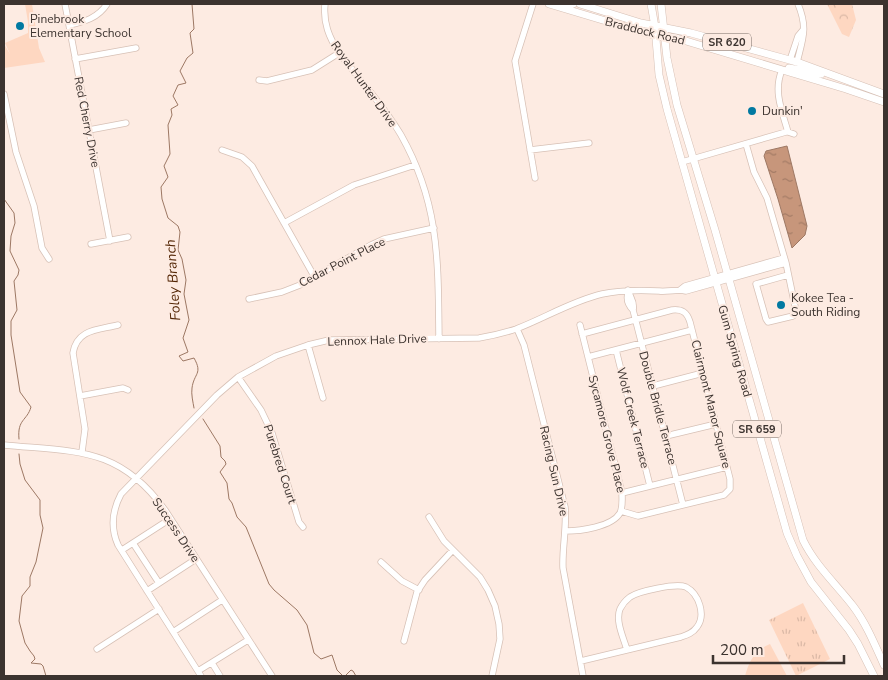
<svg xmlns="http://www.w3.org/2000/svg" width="888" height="680" viewBox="0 0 888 680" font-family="'Nunito Sans',sans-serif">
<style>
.green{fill:#fed7c1}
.forest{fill:url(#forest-crowns)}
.park{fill:url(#park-tufts)}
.water{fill:url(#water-ripples);stroke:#9d7864}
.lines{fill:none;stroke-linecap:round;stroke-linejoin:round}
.stream{stroke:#9d7864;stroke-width:1}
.minor-casing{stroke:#d7c1b6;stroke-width:7}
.major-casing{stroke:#d7c1b6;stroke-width:8}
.minor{stroke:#fff;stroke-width:5.5}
.major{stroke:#fff;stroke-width:7}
.poi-dot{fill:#0179a1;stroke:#fdebe2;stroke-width:2}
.labels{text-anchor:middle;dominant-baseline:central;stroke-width:4;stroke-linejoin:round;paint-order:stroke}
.shield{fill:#fdebe2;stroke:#766a65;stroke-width:1}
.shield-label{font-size:11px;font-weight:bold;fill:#3c332f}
.poi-label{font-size:12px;fill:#3c332f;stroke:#fdebe2;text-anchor:start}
.street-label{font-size:12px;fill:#3c332f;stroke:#fdebe2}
.water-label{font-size:14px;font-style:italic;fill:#542605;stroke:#fdebe2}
</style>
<defs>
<pattern id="forest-crowns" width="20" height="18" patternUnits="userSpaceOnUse" patternTransform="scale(1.25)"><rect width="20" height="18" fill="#fed7c1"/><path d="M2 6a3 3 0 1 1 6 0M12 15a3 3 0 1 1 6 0" fill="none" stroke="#dbb9a6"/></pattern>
<pattern id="park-tufts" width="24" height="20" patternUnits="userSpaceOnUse" patternTransform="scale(1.25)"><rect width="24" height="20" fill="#fed7c1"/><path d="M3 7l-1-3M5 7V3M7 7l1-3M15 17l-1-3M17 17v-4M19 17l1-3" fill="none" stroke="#dbb9a6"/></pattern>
<pattern id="water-ripples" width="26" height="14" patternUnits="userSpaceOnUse" patternTransform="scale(1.25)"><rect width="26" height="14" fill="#c7967b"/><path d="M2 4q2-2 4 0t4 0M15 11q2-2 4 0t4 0" fill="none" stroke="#a37b65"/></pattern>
</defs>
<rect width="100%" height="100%" fill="#fdebe2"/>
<path class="green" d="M25 4H32L39 48 45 62 4 68V44L10 54 5 43 28 33V22Z
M770 644 787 676H745C749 661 755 650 770 644Z"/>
<path class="forest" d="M827 4H852L856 20 849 37 842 34Z"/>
<path class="park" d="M803 603 830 659 796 676 769 620Z"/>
<path class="water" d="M787 146 807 226 805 235 792 248 778 199 764 156 766 151Z"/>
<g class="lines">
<path class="stream" d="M192 4 194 29 190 33 193 53 187 58 180 71 186 83 178 85 173 96 178 105 171 109 172 115 168 125 170 154 164 166 168 177 161 187 162 199 168 218 178 226 180 232 178 250 182 259 186 280 184 294 189 320 183 338 188 352 179 356 183 361 194 358C203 374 194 373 192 388 191 394 193 402 194 408
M4 199 14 213 15 223 11 236 10 251 19 270 18 275 14 281 17 310 11 321V335L20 392 31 407C27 421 17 419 19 439
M203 419 220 446 221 457 225 461 226 464 220 472 227 483 229 499 232 503 237 517 246 527 269 584 274 590 297 610 307 625 314 653 321 659 332 655 337 670 343 676H345L351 670 353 671 356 676
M19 454 20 464 25 480 40 500V515L43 528 36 562 30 577V586L22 596 19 621 25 643 30 651 34 656 35 659 31 663 41 664 43 666 46 676"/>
<defs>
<path id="minor" d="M65 4 110 241
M325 4C323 23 329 37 339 53 360 80 384 106 401 135 440 204 438 262 439 339
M533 4 515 61 535 178
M69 25C84 22 98 18 107 4
M75 59 136 48
M790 60 798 36 803 30
M797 62C803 38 808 28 798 4
M782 70C773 91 782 111 788 132
M259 80 267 81 312 70 339 53
M4 94 16 152 34 206 42 248 49 259
M89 130 126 123
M746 144 754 172 767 198 786 263 796 311 795 314 793 316 768 322 766 319 756 284 788 275
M222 150 242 157 252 166 314 276
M530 150 589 143
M682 162 786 132H788L794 134
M284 223 354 185 415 165
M91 244 128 237
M628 290C630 298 635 301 633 310L683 505
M680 290 685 286 784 258
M628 293C626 300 628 305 633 310
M249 299 282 292 300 285 371 245 384 239 434 228
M517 329 524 345 565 507C567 528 562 548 563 568L583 676
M582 334 672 310C682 309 687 312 690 322L730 479V489L724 495 638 516 621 511
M308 345 323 398
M616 350 650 486
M588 357 692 330
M238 377 261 410 272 433 299 522 303 527
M653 386 703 373
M80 396 123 388 128 390
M666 436 716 424
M4 445C75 452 119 446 165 510L272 676
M82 452 85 429 73 353C77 329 98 330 118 325
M622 493 727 467
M429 517 444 541 480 577 488 590 495 606 499 624 500 639 492 676
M565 531C580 531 612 527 620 513 623 507 622 499 622 493L580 325
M133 543 159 583
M122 550 170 519
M381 562 402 581 419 590
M147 591 196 559
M173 632 222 600
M404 641 417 592 425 580 452 551
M97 649 159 609
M581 661 681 637C687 635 693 633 697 627 706 615 699 594 686 587 676 583 639 591 630 597 626 600 622 605 620 609 615 621 624 639 627 650
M212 663 220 676
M198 671 248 640
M201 676 118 545C110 527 112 511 121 494L217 395 238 377 276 356 308 345 329 340 479 338C491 336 504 333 516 329 545 318 572 301 602 294 621 290 640 290 659 291 668 292 678 289 686 291L786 263"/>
<path id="major" d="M549 4 656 36 676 38 846 89 884 102
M566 4H573
M580 4 641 23 691 33 797 62 884 94
M651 4 655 27 659 75 667 109 787 533 797 556 811 582 849 630 858 644 874 676
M661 4 667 58 677 105 715 230 803 540C815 565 836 584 853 606 866 623 875 645 884 665
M789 68 821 74"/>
</defs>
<use href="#minor" class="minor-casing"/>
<use href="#major" class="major-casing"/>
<use href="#minor" class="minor"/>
<use href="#major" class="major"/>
</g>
<g class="poi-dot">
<circle cx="20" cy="26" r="5"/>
<circle cx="752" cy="111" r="5"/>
<circle cx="781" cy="305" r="5"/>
</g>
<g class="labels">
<g class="shield">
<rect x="703" y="33.5" width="48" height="17" rx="4"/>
<rect x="733" y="420.5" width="48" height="17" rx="4"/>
</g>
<g class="shield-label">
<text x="727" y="42">SR 620</text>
<text x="757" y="429">SR 659</text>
</g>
<g class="poi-label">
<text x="30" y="19">Pinebrook<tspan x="30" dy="14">Elementary School</tspan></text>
<text x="762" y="111">Dunkin'</text>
<text x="791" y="298">Kokee Tea -<tspan x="791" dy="14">South Riding</tspan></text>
</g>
<g class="street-label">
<text transform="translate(645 31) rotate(14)">Braddock Road</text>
<text transform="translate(364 84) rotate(54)">Royal Hunter Drive</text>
<text transform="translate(87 122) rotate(79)">Red Cherry Drive</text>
<text transform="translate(342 262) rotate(-27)">Cedar Point Place</text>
<text transform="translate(377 340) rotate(-2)">Lennox Hale Drive</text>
<text transform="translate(735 351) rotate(74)">Gum Spring Road</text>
<text transform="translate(711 404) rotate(76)">Clairmont Manor Square</text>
<text transform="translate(658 408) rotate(75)">Double Bridle Terrace</text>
<text transform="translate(633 418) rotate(76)">Wolf Creek Terrace</text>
<text transform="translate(607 434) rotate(76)">Sycamore Grove Place</text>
<text transform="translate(280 464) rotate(72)">Purebred Court</text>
<text transform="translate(554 471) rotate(77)">Racing Sun Drive</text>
<text transform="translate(176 530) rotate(56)">Success Drive</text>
</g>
<g class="water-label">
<text transform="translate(173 280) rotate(-94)">Foley Branch</text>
</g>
</g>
<rect width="888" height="680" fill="none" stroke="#3c332f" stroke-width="10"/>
<path d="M713 655v8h131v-8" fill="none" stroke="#3c332f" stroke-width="2.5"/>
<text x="720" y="655" font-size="15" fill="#3c332f" stroke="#fdebe2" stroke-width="4" paint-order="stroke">200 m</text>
</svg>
